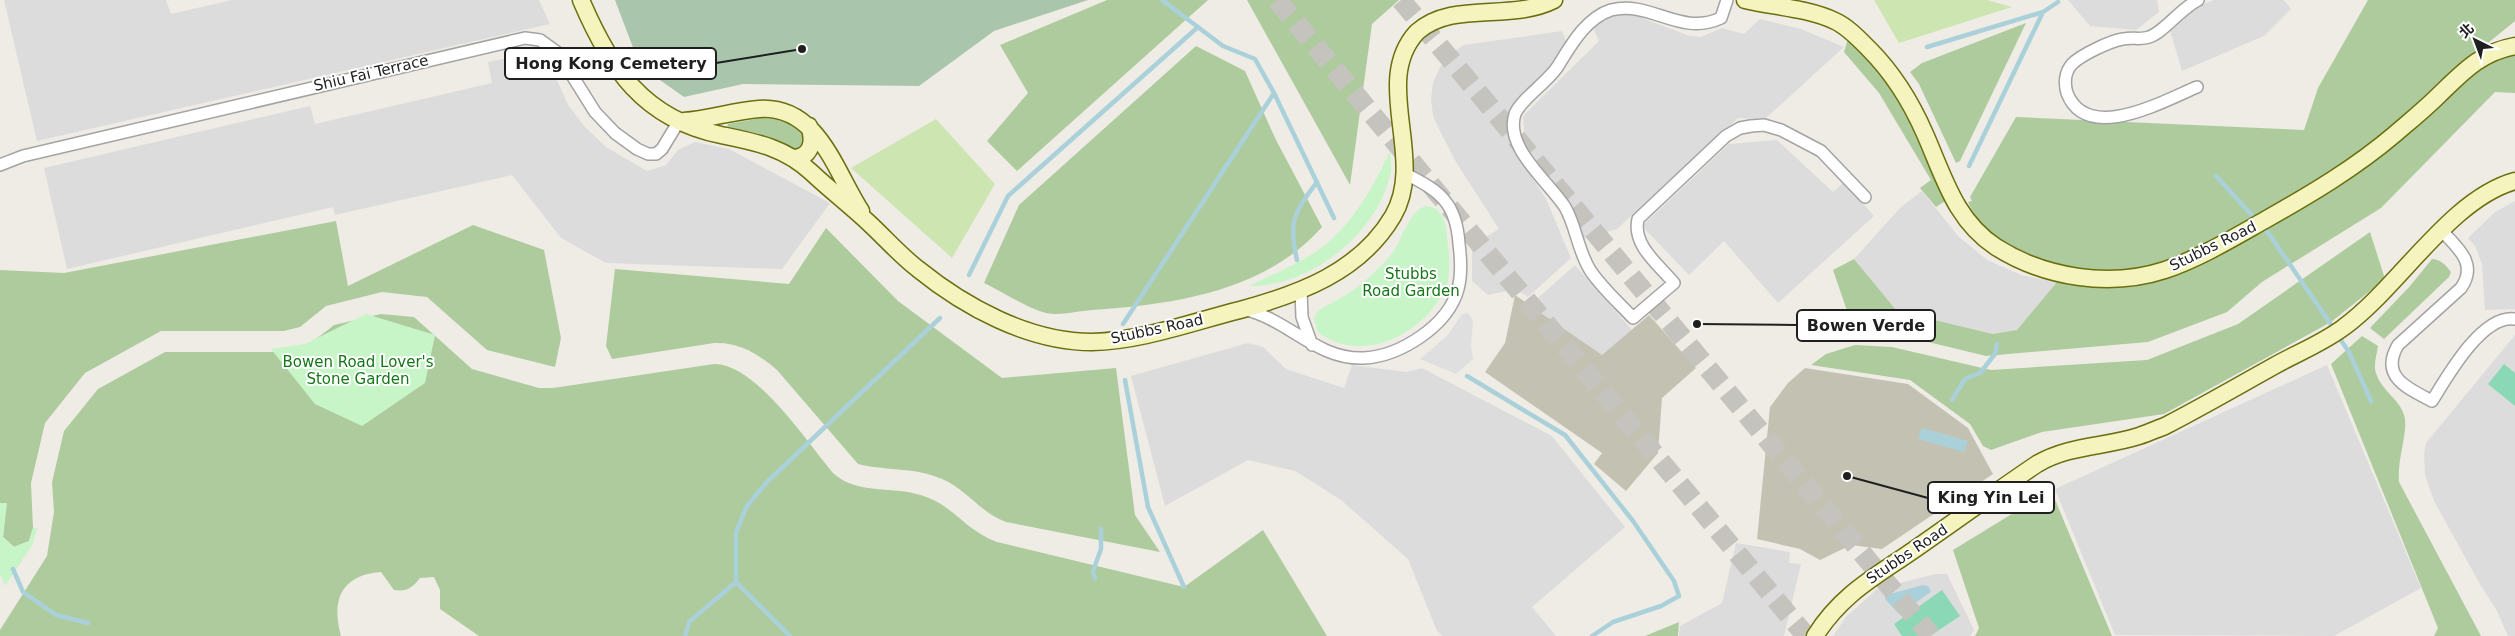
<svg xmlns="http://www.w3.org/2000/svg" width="2515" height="636" viewBox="0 0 2515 636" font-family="'DejaVu Sans','Noto Sans TC',sans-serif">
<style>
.residential{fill:#dddcdc}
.construction{fill:#c3c2b2}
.grass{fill:#cde5b1}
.forest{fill:#aecb9e}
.cemetery{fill:#a9c6ac}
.park{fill:#c7f5c8}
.pitch{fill:#8bd8b6}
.parking{fill:#dfdfdf}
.water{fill:#aad1d9}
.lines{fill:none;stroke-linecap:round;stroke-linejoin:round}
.stream{stroke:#aad1d9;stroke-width:4.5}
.trunk-tunnel{stroke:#c5c3be;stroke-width:20;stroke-dasharray:20 10;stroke-linecap:butt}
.minor-casing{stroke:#a3a3a3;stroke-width:14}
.secondary-casing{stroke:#6a6f0e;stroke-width:19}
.minor{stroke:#fff;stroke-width:11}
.secondary{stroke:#f5f4bf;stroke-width:16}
.labels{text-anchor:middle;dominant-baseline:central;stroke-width:4;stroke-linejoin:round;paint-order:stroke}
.street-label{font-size:15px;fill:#1f1f1f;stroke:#fff}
.park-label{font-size:15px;fill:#157617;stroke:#fff}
.leader{fill:none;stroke:#1f1f1f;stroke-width:2}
.callout-dot{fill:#1f1f1f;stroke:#fff;stroke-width:2}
.callout{fill:#fff;stroke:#1f1f1f;stroke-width:2}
.callout-label{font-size:16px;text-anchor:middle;font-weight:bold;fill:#1f1f1f}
</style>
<rect width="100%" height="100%" fill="#efece6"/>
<path class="residential" d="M4 0H166L171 14 232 0H539L550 24 37 141Z
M2068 0H2157L2159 12 2136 30 2090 26Z
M2214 0H2284L2291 9 2264 36 2182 71 2169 27 2194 8Z
M1621 14H1631L1690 36 1701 37 1722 28 1744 34 1760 19 1801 29 1844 47 1765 119 1738 118 1617 229 1582 239 1573 207 1525 145 1523 116 1599 41 1594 30 1597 22Z
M1562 31 1566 41 1550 70 1511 111 1512 146 1546 199 1571 258 1528 297 1516 289 1488 295 1472 281V245L1499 229 1456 162 1440 131 1433 116 1431 99 1433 83 1440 67 1450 54 1464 45Z
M528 54 540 58 552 69 568 105 585 127 606 147 647 171 666 165 678 150 695 142 729 149 830 203 782 269 606 263 561 238 512 175 335 215 333 207 67 269 44 168 310 106 315 124 492 83 488 62Z
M1777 140 1833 192 1844 182 1874 216 1778 303 1724 241 1689 275 1642 226 1729 144Z
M1922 191 1958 236 1987 260 2021 275 2057 282 2017 330 1993 334 1897 311 1854 259 1901 207Z
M2515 201V309L2485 310 2482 264 2475 246 2468 238 2495 212Z
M1575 265 1632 330 1602 356 1530 305Z
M2515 335V636H2508L2496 609 2481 586 2434 501 2425 475 2424 454 2426 443Z
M1248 343 1263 347 1286 369 1344 388 1352 365 1406 372 1422 368 1552 436 1625 527 1532 607 1556 636H1443L1437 631 1408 559 1341 500 1295 471 1248 460 1165 506 1131 376Z
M2327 365 2421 588 2334 636 2115 635 2055 489Z
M1736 543 1790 552 1789 563 1801 564 1784 636H1679L1680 626 1722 603Z
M1935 574H1947L1974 630 1970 636H1833L1846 617 1877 589Z"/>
<path class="construction" d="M1515 295 1602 355 1649 315 1696 368 1662 398 1658 453 1626 491 1594 464 1602 453 1485 372 1505 343Z
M1805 368 1908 384 1968 428 1993 474 1882 549 1851 545 1820 560 1800 549 1757 539 1770 407 1788 383Z"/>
<path class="grass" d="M1874 0H1987L2012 7 1899 43Z
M936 119 995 184 952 258 851 168Z"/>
<path class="forest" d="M1107 0H1208L1017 171 987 141 1028 93 1000 45Z
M1247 0H1399L1372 24 1350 185Z
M2368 0H2515V21L2440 82 2376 141 2337 169 2209 244 2142 270H2087L2052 266 2001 243 1977 220 1968 202 1972 201 1970 197 2016 117 2304 130 2318 88Z
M2026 23 1960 161 1956 163 1919 84 1910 72 1922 63Z
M1848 39 1866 55 1901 100 1947 200 1936 207 1920 188 1931 180 1879 93 1844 52Z
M1196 46 1245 71 1275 138 1322 227C1266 291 1172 305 1092 310 1078 311 1059 316 1046 313 1029 309 1001 291 984 283L1019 205Z
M2515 52V93L2495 92 2381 208 2262 282 2227 312 2148 342 1986 356 1891 333 1854 331 1833 270 1854 259 1897 311 1993 334 2017 330 2057 282 2104 283 2220 251 2496 55Z
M761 118C776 119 800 122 805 139L801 148 793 149 757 133 727 128 728 124Z
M336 221 348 286 473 225 544 250 561 338 555 367 487 350 427 297 382 292 326 306 300 327 284 331H161L85 373 45 423 31 483 33 528 29 541 14 547 3 537 6 504 0 503V270L64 273Z
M826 228 898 301 1002 378 1116 368 1135 515 1160 552 1006 522C981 513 966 489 942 479 915 467 886 471 858 464L777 370C758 354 740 342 714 343L612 359 606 346 615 269 789 284Z
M2370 232 2385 279 2331 322 2164 414 2042 432 1991 450 1983 446 1970 424 1910 380 1811 365 1826 354 1855 345 1892 347 1991 370 2147 360 2238 324Z
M2432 259C2440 259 2446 265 2451 272L2449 277 2384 339 2370 328 2410 286Z
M381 314 414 317 472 369 539 388H553L714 364C755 363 807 442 833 473 859 497 897 484 929 498 954 508 967 531 997 542L1184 587 1263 530 1327 636H479L440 609V590L434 577 420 578C412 588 407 592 394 590L381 572C341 575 331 600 341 636H0V630L47 556 54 512 52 482 64 431 98 389 165 352H284L307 346 334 325Z
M2362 336 2378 346C2377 354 2373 365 2376 373 2381 391 2402 400 2405 419 2407 436 2397 460 2399 482L2481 636H2434L2438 628 2331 364Z
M2051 490 2112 636H1975L1979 628 1953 550Z
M1679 622 1678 636H1645Z"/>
<path class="cemetery" d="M615 0H1088L994 31 919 86 743 84 684 97 640 66Z"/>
<path class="park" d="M1390 151C1390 157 1392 165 1391 171 1380 232 1309 288 1249 286 1279 271 1315 258 1338 233 1361 209 1376 181 1390 151Z
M1426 206C1443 208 1446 223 1447 237 1449 253 1451 270 1447 286 1443 296 1436 304 1430 312 1402 343 1354 360 1318 332L1314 319 1317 312C1325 305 1335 302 1344 296 1362 285 1377 271 1391 255 1402 241 1408 211 1426 206Z
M366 314 435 335 425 383 362 426 315 404 271 349 305 344Z
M0 503H7L3 537 14 547 29 541 33 528H37L33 544 5 586 0 574Z"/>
<path class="pitch" d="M2504 364 2515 373V406L2488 384Z
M1942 590 1960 616 1930 636H1902L1894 624Z"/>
<path class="parking" d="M1468 313 1473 321 1471 346 1473 359 1456 374 1420 359 1448 335 1462 314Z"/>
<path class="water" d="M1922 428 1968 441 1964 452 1918 439Z
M1923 585 1928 586 1931 592 1899 614 1885 599 1886 595Z"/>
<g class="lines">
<path class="stream" d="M1162 0 1223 46 1255 59 1274 93 1334 218
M1927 47 2043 12 2058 2
M1969 166 2043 12
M2216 176 2269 234 2334 329
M1297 260C1288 221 1294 213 1317 182
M969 275 1008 196 1198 27
M1123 324 1274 93
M2338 336 2349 352 2371 401
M1467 376 1565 435 1633 521 1674 581 1679 596 1661 606 1613 622 1592 636
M1125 380 1148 507 1184 587
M1952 400 1965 379 1980 373 1995 354 1997 344
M13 569 23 592 56 615 88 623
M1095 578 1093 571 1101 549V529
M736 582 790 636
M685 636 689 622 736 582V532L747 506 767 482 940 318"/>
<path class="trunk-tunnel" d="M1277 0 1806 636
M1401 0 1931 636"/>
<defs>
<path id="minor" d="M1727 0 1721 18C1680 37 1651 0 1611 10 1586 18 1571 45 1558 66 1548 82 1520 100 1515 114 1504 147 1548 181 1565 207 1576 226 1578 251 1590 270 1601 287 1619 303 1633 318L1674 283C1658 264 1632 245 1638 219L1726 136 1740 128 1751 126 1764 125 1781 130 1821 151 1865 197
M2197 87C2165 100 2087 145 2067 93 2064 83 2065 72 2072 64 2081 55 2110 41 2123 39 2132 37 2141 40 2149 37 2163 33 2180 9 2198 0
M0 165 23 156 525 38 540 40 558 53 595 112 615 133 637 149 648 154H656L662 149 679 121
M2442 231C2458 248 2478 264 2461 288L2398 345C2379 377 2409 389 2432 401 2447 377 2482 314 2515 319
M1301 291 1302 317 1312 345
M1246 310C1289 320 1317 360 1364 358 1400 356 1448 326 1458 289 1462 274 1461 259 1459 244 1458 229 1455 213 1445 201 1435 188 1419 181 1404 173"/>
<path id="secondary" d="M581 0C610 68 643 119 721 135 755 142 784 147 811 172 830 190 851 206 870 224 886 239 901 256 918 269 965 307 1029 342 1092 342 1142 341 1192 322 1240 310 1299 294 1360 272 1393 216 1427 158 1371 82 1417 32 1453 0 1511 22 1554 0
M1745 0C1775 7 1807 8 1835 21 1848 27 1859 39 1869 49 1893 73 1911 102 1925 134 1944 177 1955 220 1996 247 2045 278 2110 288 2165 270 2200 258 2233 238 2265 220 2311 194 2355 168 2395 134 2410 121 2425 109 2439 95 2463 72 2481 52 2515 46
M684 121C709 119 734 111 759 109 818 105 835 171 861 211
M792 158C811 158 815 142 809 126
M1815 636C1843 592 1877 576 1918 547 1958 519 1997 491 2037 464 2069 445 2105 447 2139 436 2148 433 2157 429 2165 426 2202 407 2238 386 2274 366 2297 353 2323 343 2344 327 2399 287 2450 199 2515 181"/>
</defs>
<use href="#minor" class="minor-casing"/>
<use href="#secondary" class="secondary-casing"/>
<use href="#minor" class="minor"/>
<use href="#secondary" class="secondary"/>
</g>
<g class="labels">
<g class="street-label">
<text transform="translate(371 73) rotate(-13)">Shiu Fai Terrace</text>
<text transform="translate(2213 246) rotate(-26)">Stubbs Road</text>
<text transform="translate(1157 329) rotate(-12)">Stubbs Road</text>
<text transform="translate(1907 554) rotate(-34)">Stubbs Road</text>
</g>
<g class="park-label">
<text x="1411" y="274">Stubbs<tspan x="1411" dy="17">Road Garden</tspan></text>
<text x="358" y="362">Bowen Road Lover's<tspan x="358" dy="17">Stone Garden</tspan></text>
</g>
</g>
<path class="leader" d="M802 49L716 63M1697 324L1797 325M1847 476L1928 498"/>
<g class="callout-dot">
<circle cx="802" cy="49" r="5"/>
<circle cx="1697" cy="324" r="5"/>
<circle cx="1847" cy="476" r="5"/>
</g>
<g class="callout">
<rect x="505" y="48" width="211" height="31" rx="5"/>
<rect x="1797" y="310" width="138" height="31" rx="5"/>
<rect x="1928" y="482" width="126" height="31" rx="5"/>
</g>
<g class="callout-label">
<text x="611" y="69">Hong Kong Cemetery</text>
<text x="1866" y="331">Bowen Verde</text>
<text x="1991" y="503">King Yin Lei</text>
</g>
<g transform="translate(2475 40) rotate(318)" stroke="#ffffff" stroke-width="4" paint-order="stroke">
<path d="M0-4L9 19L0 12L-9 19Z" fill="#1f1f1f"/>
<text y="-8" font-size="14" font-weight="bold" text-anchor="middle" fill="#1f1f1f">北</text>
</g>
</svg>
